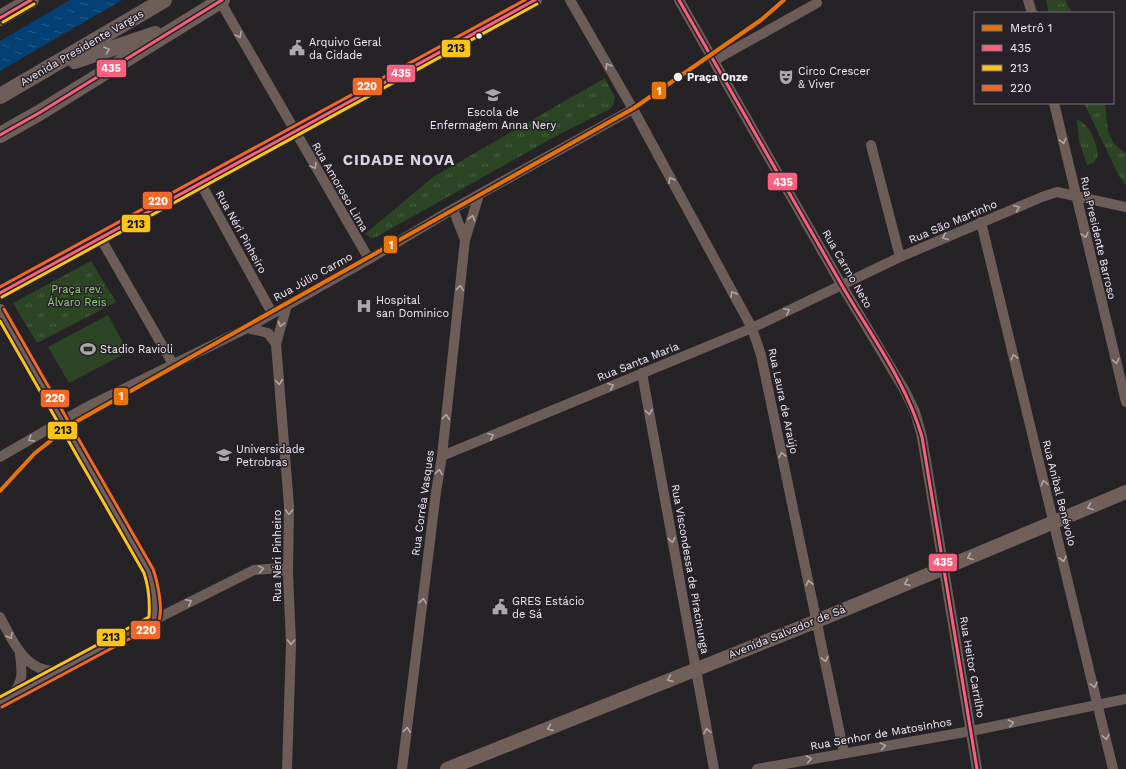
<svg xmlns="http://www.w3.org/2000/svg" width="1126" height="769" viewBox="0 0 1126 769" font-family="'Work Sans',sans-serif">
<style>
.grass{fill:url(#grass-tufts)}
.pitch{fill:#2c4524}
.water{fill:url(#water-ripples)}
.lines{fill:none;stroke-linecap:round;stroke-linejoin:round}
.street{stroke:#6d5d58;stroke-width:10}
.secondary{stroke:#715f5a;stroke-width:14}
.primary{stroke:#6d5e5a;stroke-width:16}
.bus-1-casing{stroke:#272129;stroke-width:6}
.bus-2-casing{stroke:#272129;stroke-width:6}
.bus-3-casing{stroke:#272129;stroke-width:6}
.bus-1{stroke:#f8607d;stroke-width:3}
.bus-2{stroke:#fdc418;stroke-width:3}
.bus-3{stroke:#f36827;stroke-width:3}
.metro-1-casing{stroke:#272129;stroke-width:7}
.metro-1{stroke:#e77405;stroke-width:4}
.oneway{stroke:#b1a6a7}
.oneway2{stroke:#b1a7a8}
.oneway3{stroke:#b3a8a8}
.bus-dot{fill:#f5f0f6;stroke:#272129;stroke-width:1.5}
.labels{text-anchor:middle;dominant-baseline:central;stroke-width:3;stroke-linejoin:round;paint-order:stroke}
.poi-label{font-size:11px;fill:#f5f0f6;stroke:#272129;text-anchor:start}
.street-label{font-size:11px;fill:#f5f0f6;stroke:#272129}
.stop-label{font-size:11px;font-weight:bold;fill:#f5f0f6;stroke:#272129;text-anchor:start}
.park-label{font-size:11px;fill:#91d577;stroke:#272129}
.district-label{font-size:15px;font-weight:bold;letter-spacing:1px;fill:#dad2dd;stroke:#272129}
.line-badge{stroke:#272129;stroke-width:1.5}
.badge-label{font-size:11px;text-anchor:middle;font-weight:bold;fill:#fff}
.pale-badge-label{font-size:11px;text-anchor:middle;font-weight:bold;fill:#111}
</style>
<defs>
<pattern id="grass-tufts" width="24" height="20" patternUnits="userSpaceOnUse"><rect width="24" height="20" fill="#2c4524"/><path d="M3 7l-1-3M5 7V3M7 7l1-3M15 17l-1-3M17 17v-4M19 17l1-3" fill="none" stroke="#4b6044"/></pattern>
<pattern id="water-ripples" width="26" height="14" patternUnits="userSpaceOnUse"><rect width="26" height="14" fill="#034074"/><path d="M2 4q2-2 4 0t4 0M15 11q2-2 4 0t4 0" fill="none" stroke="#285c88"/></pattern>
</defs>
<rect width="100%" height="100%" fill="#262327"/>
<path class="grass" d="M1046 0H1065L1072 13H1049Z
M605 78 615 98 613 105 610 109 558 135 376 237 371 238 365 234 433 177Z
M1084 103H1105C1108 124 1104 140 1126 153V185L1119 176Z
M1077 120C1089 122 1100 148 1097 158L1093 163 1087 165 1079 141Z
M91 261 116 302 37 343 13 303Z"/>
<path class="pitch" d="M108 315 128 352 69 383 48 347Z"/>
<path class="water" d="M70 0H122L0 71V41Z"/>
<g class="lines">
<path class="street" d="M570 0 633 109 752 328 761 355 844 753
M679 0 841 284 905 391 915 412 922 437 977 769
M1028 0 1032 13
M220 1 369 259
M715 60 817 3
M1054 103 1126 402
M871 145 900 257
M201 184 272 313
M981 222 1113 769
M101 239 173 364
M465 240 479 195
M247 328 268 333 276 344
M642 373 714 769
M442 456 752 328 900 257 1042 197 1057 192 1126 207
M0 457 83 409 247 328 369 259 453 209 633 109
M0 617C13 642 26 674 59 671
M154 620 254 570 280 568 288 573
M12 695C24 681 22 672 20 654
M287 769 291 644 288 573 289 506 276 344 287 305
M402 769 436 492 442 456 465 240 453 209
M757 769 971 731 1126 699"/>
<path class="secondary" d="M0 293 535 0
M0 311 149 571C155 588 155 602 154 620L0 703
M447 769 817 621 1126 492"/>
<path class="primary" d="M0 18 31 0
M75 61 155 34
M0 96 164 0
M0 135 39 113 222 0"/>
<defs>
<path id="bus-1" d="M679 0C733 94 786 188 840 282 869 333 906 381 922 437L977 769
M0 18 31 0
M0 135 39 113 222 0
M0 293 535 0"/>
<path id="bus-2" d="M3 22 34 4
M2 297 537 4
M0 321 144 573C149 588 150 602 149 617L0 697"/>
<path id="bus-3" d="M0 287 525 0
M2 707 157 624C165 614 157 580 153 569L4 309"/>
</defs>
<use href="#bus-1" class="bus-1-casing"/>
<use href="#bus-2" class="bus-2-casing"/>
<use href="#bus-3" class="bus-3-casing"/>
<use href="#bus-1" class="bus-1"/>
<use href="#bus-2" class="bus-2"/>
<use href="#bus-3" class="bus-3"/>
<defs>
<path id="metro-1" d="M0 491 35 453 72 424 634 108 761 20 784 0"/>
</defs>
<use href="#metro-1" class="metro-1-casing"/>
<use href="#metro-1" class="metro-1"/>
</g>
<defs><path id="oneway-chevron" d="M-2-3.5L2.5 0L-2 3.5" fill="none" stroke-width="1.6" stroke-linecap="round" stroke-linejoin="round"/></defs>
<g class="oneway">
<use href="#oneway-chevron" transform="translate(239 35) rotate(60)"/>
<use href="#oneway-chevron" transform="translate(608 66) rotate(-120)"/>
<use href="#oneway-chevron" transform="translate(1063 141) rotate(76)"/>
<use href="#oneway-chevron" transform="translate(314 166) rotate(60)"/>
<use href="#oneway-chevron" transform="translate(671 180) rotate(-119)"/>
<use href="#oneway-chevron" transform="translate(1017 208) rotate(-22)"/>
<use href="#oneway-chevron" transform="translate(472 218) rotate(-74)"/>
<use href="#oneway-chevron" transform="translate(1085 235) rotate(76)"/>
<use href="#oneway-chevron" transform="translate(945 237) rotate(157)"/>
<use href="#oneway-chevron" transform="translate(460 288) rotate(-84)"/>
<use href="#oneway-chevron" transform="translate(733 294) rotate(-119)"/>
<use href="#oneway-chevron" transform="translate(787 311) rotate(-26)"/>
<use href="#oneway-chevron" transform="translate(281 324) rotate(105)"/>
<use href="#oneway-chevron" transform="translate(1014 357) rotate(-104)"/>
<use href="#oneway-chevron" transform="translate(1116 361) rotate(76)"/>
<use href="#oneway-chevron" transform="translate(279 382) rotate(85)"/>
<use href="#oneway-chevron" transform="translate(611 386) rotate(-23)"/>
<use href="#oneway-chevron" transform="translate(649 412) rotate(80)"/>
<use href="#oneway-chevron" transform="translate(446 417) rotate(-84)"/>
<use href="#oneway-chevron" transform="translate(491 436) rotate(-23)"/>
<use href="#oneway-chevron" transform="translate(31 439) rotate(150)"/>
<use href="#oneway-chevron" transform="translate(782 455) rotate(-102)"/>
<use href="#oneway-chevron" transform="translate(439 472) rotate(-80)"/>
<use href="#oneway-chevron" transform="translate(1044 483) rotate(-104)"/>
<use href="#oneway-chevron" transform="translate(289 512) rotate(91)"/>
<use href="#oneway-chevron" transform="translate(672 540) rotate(80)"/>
<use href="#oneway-chevron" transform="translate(1063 559) rotate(76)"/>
<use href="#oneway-chevron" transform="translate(261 569) rotate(-10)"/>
<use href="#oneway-chevron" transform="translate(809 583) rotate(-102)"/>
<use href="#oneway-chevron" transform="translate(423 601) rotate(-83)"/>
<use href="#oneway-chevron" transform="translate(189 602) rotate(-27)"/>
<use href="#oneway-chevron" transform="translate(10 636) rotate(61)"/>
<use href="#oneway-chevron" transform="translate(291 642) rotate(90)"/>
<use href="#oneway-chevron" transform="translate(825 659) rotate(78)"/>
<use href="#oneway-chevron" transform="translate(1094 685) rotate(76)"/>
<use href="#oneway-chevron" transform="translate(1011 723) rotate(-12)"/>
<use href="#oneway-chevron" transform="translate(407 730) rotate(-83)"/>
<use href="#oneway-chevron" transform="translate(707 731) rotate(-100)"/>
<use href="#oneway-chevron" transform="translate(1106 737) rotate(77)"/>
<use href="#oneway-chevron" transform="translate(883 746) rotate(-10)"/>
<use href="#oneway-chevron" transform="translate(809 759) rotate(-11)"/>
</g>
<use class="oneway2" href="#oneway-chevron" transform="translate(107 50) rotate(-19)"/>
<g class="oneway3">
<use href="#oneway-chevron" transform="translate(1090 507) rotate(158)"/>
<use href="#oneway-chevron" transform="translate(970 557) rotate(157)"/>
<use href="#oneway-chevron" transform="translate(907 583) rotate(158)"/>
<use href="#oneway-chevron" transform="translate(670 679) rotate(158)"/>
<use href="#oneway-chevron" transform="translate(550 728) rotate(158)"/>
</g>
<defs>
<symbol id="civic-bare" viewBox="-9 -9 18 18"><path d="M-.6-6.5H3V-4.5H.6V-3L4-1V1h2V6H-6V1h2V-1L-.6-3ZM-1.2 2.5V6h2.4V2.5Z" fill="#ada8ae" stroke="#272129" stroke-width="2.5" paint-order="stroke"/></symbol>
<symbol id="theatre-bare" viewBox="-9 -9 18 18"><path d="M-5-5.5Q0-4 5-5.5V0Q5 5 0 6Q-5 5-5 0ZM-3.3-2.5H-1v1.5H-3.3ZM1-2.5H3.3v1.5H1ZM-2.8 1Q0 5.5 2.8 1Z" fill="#ada8ae" stroke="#272129" stroke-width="2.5" paint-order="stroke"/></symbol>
<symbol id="university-bare" viewBox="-9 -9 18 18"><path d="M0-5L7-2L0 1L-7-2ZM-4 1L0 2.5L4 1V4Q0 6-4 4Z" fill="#ada8ae" stroke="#272129" stroke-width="2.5" paint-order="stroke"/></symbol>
<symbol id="hospital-bare" viewBox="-9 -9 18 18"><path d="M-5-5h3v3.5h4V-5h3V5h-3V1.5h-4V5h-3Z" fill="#ada8ae" stroke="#272129" stroke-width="2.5" paint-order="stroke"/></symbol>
<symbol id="stadium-bare" viewBox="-9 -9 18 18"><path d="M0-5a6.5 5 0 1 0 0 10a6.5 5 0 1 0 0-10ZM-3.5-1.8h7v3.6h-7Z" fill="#ada8ae" stroke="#272129" stroke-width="2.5" paint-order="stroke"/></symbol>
</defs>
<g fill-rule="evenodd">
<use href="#civic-bare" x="286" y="37" width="22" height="22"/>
<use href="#theatre-bare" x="775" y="66" width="22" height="22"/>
<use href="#university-bare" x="482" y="84" width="22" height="22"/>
<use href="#hospital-bare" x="353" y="295" width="22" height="22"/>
<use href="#stadium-bare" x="77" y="338" width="22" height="22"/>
<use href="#university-bare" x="213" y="444" width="22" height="22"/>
<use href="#civic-bare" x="489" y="596" width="22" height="22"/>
</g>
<g class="bus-dot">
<circle cx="479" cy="36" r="3.5"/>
<circle cx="678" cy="77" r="5"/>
</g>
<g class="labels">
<g class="poi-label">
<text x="309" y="42">Arquivo Geral<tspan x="309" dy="13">da Cidade</tspan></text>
<text x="798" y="71">Circo Crescer<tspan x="798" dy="13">&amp; Viver</tspan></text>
<text x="493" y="112" text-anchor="middle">Escola de<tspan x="493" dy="13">Enfermagem Anna Nery</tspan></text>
<text x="376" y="300">Hospital<tspan x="376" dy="13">san Dominico</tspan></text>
<text x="100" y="349">Stadio Ravioli</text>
<text x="236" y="449">Universidade<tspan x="236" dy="13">Petrobras</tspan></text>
<text x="512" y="601">GRES Estácio<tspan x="512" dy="13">de Sá</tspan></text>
</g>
<g class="street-label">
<text transform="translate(82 48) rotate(-30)">Avenida Presidente Vargas</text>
<text transform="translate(340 187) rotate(60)">Rua Amoroso Lima</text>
<text transform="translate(953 222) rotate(-23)">Rua São Martinho</text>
<text transform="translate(241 232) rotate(61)">Rua Néri Pinheiro</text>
<text transform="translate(1098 238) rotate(77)">Rua Presidente Barroso</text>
<text transform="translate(847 269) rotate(60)">Rua Carmo Neto</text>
<text transform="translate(313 277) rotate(-29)">Rua Júlio Carmo</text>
<text transform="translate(638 362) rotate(-22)">Rua Santa Maria</text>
<text transform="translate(783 401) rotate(78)">Rua Laura de Araújo</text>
<text transform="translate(1059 493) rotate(76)">Rua Aníbal Benévolo</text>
<text transform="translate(423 503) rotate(-82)">Rua Corrêa Vasques</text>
<text transform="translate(277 556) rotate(-90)">Rua Néri Pinheiro</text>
<text transform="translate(690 569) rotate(80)">Rua Viscondessa de Piracinunga</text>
<text transform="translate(787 632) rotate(-22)">Avenida Salvador de Sá</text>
<text transform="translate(972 667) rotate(80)">Rua Heitor Carrilho</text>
<text transform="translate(881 734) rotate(-10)">Rua Senhor de Matosinhos</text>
</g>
<g class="stop-label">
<text x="687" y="77">Praça Onze</text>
</g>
<g class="park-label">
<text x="77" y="289">Praça rev.<tspan x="77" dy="13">Álvaro Reis</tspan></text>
</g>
<g class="district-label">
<text x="399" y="160">CIDADE NOVA</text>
</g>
</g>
<g class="line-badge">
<rect x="441" y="39" width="30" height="19" rx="4" fill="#fdc418"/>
<rect x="96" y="59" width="31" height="19" rx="4" fill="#f8607d"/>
<rect x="386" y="64" width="30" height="19" rx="4" fill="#f8607d"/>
<rect x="352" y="77" width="31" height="19" rx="4" fill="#f36827"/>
<rect x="651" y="81" width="16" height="19" rx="4" fill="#e77405"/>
<rect x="767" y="172" width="31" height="19" rx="4" fill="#f8607d"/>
<rect x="142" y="191" width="31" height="19" rx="4" fill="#f36827"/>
<rect x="121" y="214" width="30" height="19" rx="4" fill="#fdc418"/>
<rect x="383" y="235" width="15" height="19" rx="4" fill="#e77405"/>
<rect x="113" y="387" width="16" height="19" rx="4" fill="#e77405"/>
<rect x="40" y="389" width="30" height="19" rx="4" fill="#f36827"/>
<rect x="47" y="421" width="31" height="19" rx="4" fill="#fdc418"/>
<rect x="928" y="553" width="30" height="19" rx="4" fill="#f8607d"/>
<rect x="130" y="620" width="31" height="20" rx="4" fill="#f36827"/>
<rect x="96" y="628" width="30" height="19" rx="4" fill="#fdc418"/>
</g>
<g class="badge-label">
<text x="111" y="72">435</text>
<text x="401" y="77">435</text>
<text x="367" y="90">220</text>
<text x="659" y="95">1</text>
<text x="783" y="186">435</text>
<text x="158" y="205">220</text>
<text x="391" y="249">1</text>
<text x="121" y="400">1</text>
<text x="55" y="402">220</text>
<text x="943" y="566">435</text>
<text x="146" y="634">220</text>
</g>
<g class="pale-badge-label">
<text x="456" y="52">213</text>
<text x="136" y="228">213</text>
<text x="63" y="434">213</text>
<text x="111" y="641">213</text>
</g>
<rect x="974" y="12" width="140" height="92" fill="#272129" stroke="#79747b"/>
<rect x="982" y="25" width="20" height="6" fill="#e77405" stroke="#79747b"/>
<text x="1010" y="32" font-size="12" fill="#f5f0f6">Metrô 1</text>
<rect x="982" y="45" width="20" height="6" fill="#f8607d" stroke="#79747b"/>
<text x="1010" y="52" font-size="12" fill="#f5f0f6">435</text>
<rect x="982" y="65" width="20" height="6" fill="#fdc418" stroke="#79747b"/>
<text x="1010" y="72" font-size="12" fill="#f5f0f6">213</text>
<rect x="982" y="85" width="20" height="6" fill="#f36827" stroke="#79747b"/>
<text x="1010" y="92" font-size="12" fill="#f5f0f6">220</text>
</svg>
